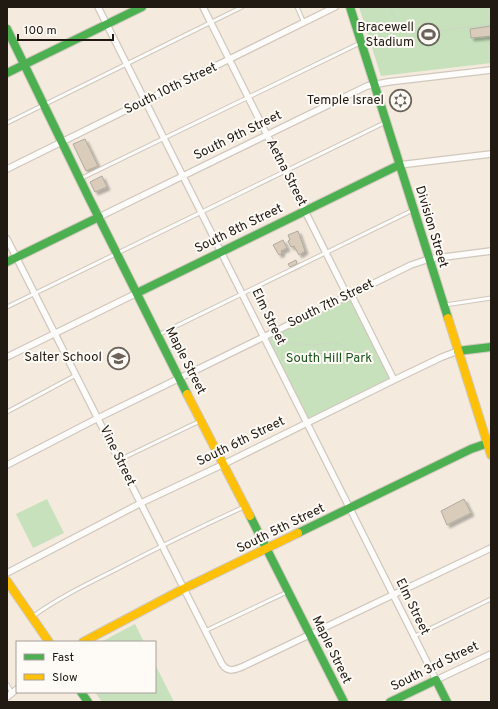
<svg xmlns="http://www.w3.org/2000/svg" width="498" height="709" viewBox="0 0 498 709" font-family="Overpass,sans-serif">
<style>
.green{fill:#c6e1bb}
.building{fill:#daccba;stroke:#b1aa9f;filter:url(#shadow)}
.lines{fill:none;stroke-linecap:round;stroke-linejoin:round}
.lane-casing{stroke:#d0c8be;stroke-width:5}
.street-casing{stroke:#d0c8be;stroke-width:8}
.fast-casing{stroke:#d0c8be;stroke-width:10}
.slow-casing{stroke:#d0c8be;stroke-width:10}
.path{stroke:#d1cfcb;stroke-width:1;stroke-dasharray:2 2;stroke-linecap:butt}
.lane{stroke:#fdfcfa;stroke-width:3}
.street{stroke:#fdfcfa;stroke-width:5.5}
.fast{stroke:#4caf50;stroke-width:8}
.slow{stroke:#ffc107;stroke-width:8}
.labels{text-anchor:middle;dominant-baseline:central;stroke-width:4;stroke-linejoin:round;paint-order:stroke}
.poi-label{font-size:13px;fill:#211a12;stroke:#fefaf6;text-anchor:end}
.street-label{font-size:13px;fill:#211a12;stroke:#fefaf6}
.park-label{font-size:13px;fill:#1a531e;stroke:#fefaf6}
</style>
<defs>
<filter id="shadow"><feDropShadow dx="3" dy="3" stdDeviation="1" flood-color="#0004"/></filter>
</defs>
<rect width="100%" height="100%" fill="#f4eadd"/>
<path class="green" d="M359 7H491V63L381 76Z
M351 294 394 380 307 424 264 336Z
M47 499 64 533 33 548 16 514Z
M135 624 144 642H101Z
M155 664 174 702H102L95 692H155Z"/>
<path class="building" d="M491 26V36L471 38 470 29Z
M85 139 98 166 86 171 73 144Z
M102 176 107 187 95 192 90 182Z
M298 231 305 251 299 255 294 246 291 247 288 241 290 240 288 235Z
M283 240 287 248 281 251 282 253 279 255 273 245Z
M296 260 297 264 290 267 288 264Z
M464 499 471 513 447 525 441 511Z"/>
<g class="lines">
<defs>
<path id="lane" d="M297 7 304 23
M7 123 242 7
M80 179 360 43
M445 305 491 298
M7 307 386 122
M158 335 413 210
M7 412 76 375
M119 460 200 421
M32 617C58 598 87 584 115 570 157 548 200 527 244 507
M205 631 287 592
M413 637 491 599
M7 684 12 693"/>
<path id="street" d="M98 7 436 680 491 654
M203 7 347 295
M399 165 491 154
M7 169 335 7
M99 217 367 86 388 82 491 70
M7 239C79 380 150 522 222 664 228 673 235 670 244 666L491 548
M351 294 394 380
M7 357 137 293
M7 465 98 418 411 265 429 259 491 251
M7 573 141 503 224 464 394 380 442 357 458 351
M7 697 17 689"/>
<path id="fast" d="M350 7 448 318
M7 29 89 198 187 394
M7 73 142 7
M7 262 99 217
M137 293 399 165
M458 351 491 347
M250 516 344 702
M298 533 471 449 491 442
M81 692 88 702
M390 702 436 680 447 702"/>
<path id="slow" d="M448 318 491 455
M187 394 250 516
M7 581 49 642
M83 642 183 589 298 533"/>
</defs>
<use href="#lane" class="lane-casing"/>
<use href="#street" class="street-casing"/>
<use href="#fast" class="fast-casing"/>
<use href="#slow" class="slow-casing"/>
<path class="path" d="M390 7C394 20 401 30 414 34L491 24
M277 342C289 343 300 344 312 345 326 345 338 337 349 352
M314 345 328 356H339L349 352 374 355"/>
<use href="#lane" class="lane"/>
<use href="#street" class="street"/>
<use href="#fast" class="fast"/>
<use href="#slow" class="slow"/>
</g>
<defs>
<symbol id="stadium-ring" viewBox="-11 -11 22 22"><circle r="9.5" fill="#fefaf6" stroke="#6b6359" stroke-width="1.5"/><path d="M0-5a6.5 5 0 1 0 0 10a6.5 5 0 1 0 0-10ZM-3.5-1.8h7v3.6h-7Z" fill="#6b6359"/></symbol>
<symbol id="synagogue-ring" viewBox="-11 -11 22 22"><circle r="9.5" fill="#fefaf6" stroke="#6b6359" stroke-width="1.5"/><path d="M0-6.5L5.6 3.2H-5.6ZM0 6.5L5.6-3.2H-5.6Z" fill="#6b6359"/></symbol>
<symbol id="school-ring" viewBox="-11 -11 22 22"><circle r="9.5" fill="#fefaf6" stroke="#6b6359" stroke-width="1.5"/><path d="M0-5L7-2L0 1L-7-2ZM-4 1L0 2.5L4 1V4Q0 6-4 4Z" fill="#6b6359"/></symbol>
</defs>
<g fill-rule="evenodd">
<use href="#stadium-ring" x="416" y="22" width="25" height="25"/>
<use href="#synagogue-ring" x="388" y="88" width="25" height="25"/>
<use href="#school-ring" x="106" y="346" width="25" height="25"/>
</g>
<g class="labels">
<g class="poi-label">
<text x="414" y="28">Bracewell<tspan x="414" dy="15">Stadium</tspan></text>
<text x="384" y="101">Temple Israel</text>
<text x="102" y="358">Salter School</text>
</g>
<g class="street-label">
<text transform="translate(171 89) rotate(-26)">South 10th Street</text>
<text transform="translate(238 136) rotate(-26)">South 9th Street</text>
<text transform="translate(286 173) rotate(63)">Aetna Street</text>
<text transform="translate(431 227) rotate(73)">Division Street</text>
<text transform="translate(239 229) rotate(-26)">South 8th Street</text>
<text transform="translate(331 304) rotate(-26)">South 7th Street</text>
<text transform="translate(268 317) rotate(64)">Elm Street</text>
<text transform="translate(185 361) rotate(63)">Maple Street</text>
<text transform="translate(241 442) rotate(-26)">South 6th Street</text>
<text transform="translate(117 456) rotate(64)">Vine Street</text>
<text transform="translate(281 529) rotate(-26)">South 5th Street</text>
<text transform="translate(412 607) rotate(64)">Elm Street</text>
<text transform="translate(331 650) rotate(64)">Maple Street</text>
<text transform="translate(435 667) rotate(-26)">South 3rd Street</text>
</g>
<g class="park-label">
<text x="329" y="359">South Hill Park</text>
</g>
</g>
<rect width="498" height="709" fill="none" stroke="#211a12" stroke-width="16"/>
<rect x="16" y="641" width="140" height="52" fill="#fefaf6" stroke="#a6a09b"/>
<rect x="24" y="654" width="20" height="6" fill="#4caf50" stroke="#a6a09b"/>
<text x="52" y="661" font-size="12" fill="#211a12">Fast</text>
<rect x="24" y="674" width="20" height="6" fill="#ffc107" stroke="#a6a09b"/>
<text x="52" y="681" font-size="12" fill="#211a12">Slow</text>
<path d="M18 34v6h95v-6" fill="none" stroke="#211a12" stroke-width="2"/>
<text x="24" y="34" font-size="12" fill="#211a12" stroke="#fefaf6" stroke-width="3" paint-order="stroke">100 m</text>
</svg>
